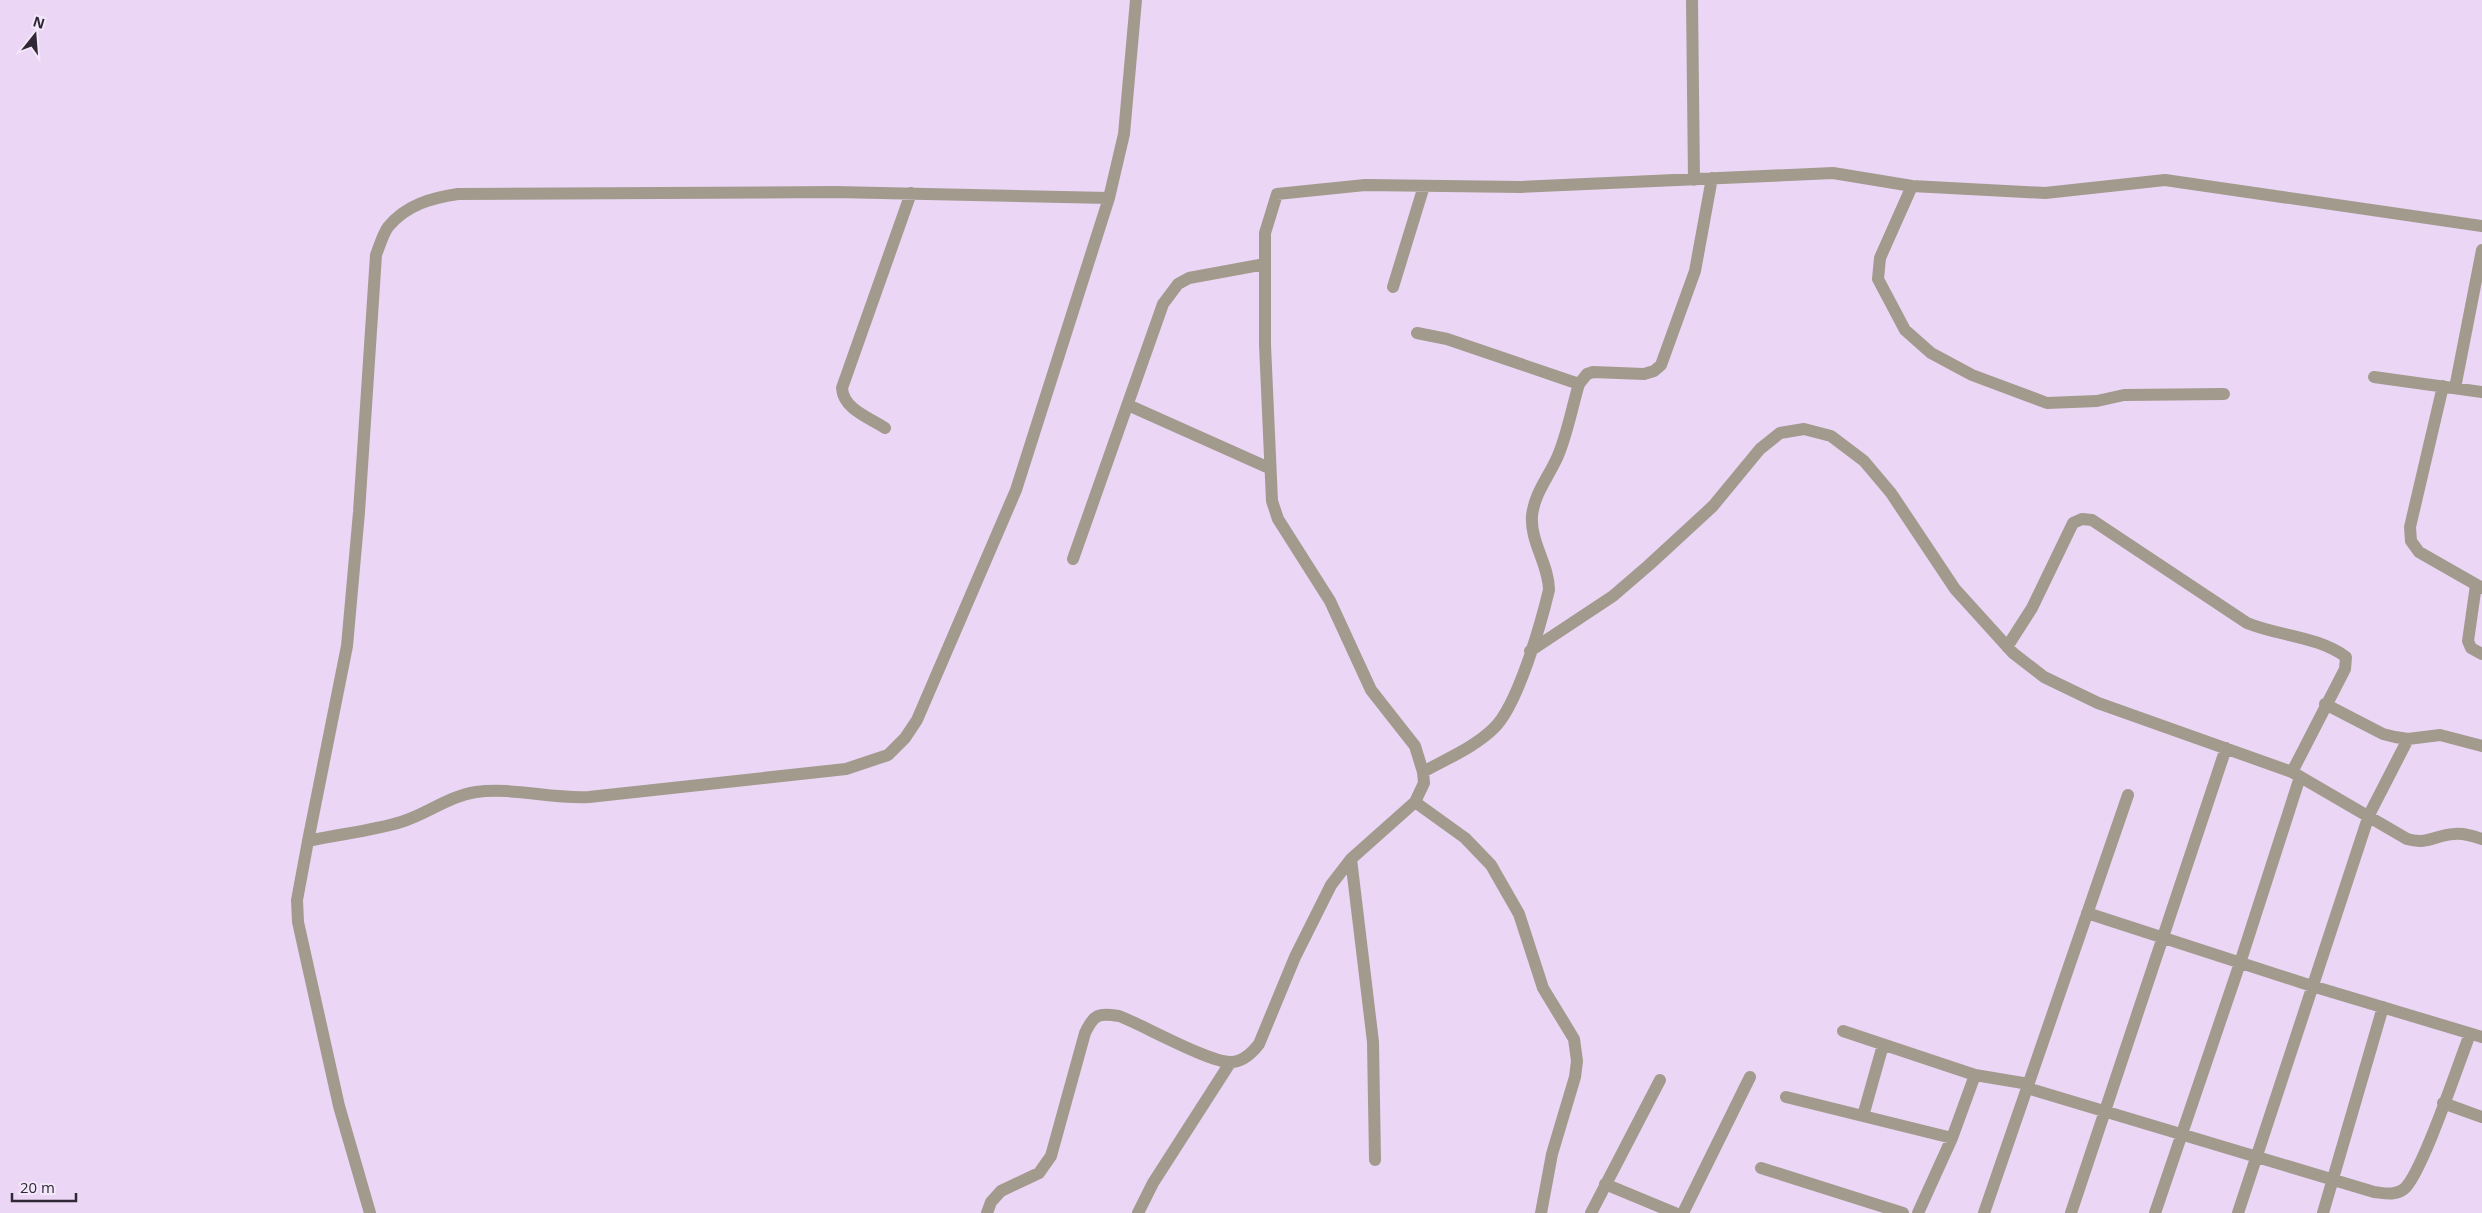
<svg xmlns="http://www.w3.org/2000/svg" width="2482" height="1213" viewBox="0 0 2482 1213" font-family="'Open Sans',sans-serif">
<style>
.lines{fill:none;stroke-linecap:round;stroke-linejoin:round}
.minor{stroke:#a29b8d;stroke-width:12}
</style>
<rect width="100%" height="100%" fill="#ebd6f6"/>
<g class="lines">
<path class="minor" d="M1692 0 1694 180
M1912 186 1880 258 1878 279 1905 330 1931 353 1972 375 2047 403 2097 401 2124 395 2224 394
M1393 287 1424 186
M1417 333 1447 339 1579 384 1587 374 1593 372 1644 374 1654 371 1661 365 1695 271 1712 178
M2374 377 2482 392
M2443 386 2410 527 2411 541 2419 552 2482 588
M2455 388 2482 250
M1128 405 1269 468
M885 428C870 418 843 409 842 388L911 193
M1073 559 1163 304 1178 284 1189 278 1265 264
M2476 585 2468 641 2471 648 2482 654
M2007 647 2032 608 2073 523 2082 519 2092 520 2247 623C2278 636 2318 636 2346 657L2345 669 2292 772
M1530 651 1613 596 1649 565 1713 506 1760 449 1780 433 1804 429 1831 436 1864 461 1891 493 1955 589 2013 653 2044 677 2098 703 2292 772 2407 839C2428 845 2435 835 2454 834 2464 833 2473 836 2482 839
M2325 704 2383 734 2395 737 2408 739 2440 735 2482 746
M1423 772C1446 759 1475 747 1494 728 1518 705 1541 623 1549 590 1549 565 1530 542 1532 516 1534 495 1547 479 1556 460 1566 440 1572 407 1579 384
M1415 802 1465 838 1491 865 1519 914 1543 988 1574 1039 1577 1061 1575 1077 1552 1154 1541 1213
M308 841 347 646 359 512 376 255C379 247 383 234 388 227 406 205 431 198 458 194L835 192 1109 198 1124 134 1136 0
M1351 859 1373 1042 1375 1160
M2087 913 2312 986 2482 1037
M1843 1031 1975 1075
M2027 1088 2374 1192C2384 1193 2395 1196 2404 1189 2422 1174 2459 1062 2470 1034
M1786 1097 1952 1138
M2443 1103 2482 1117
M1863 1116 1883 1045
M1761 1168 1903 1213
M1605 1184 1675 1213
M370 1213 339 1106 298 922 297 900 308 841C339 834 372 831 401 822 427 814 449 796 476 792 513 787 551 799 589 797L846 769 888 755 905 738 917 720 1016 490 1109 198
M987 1213 991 1202 1001 1191 1039 1173 1051 1156 1085 1033C1094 1014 1098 1013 1119 1016 1143 1025 1210 1063 1231 1062 1243 1062 1252 1053 1259 1044L1295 957 1331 885 1351 859 1415 802 1424 783 1423 772 1415 746 1371 690 1330 601 1278 519 1272 501 1265 345V233L1277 194 1365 185 1521 187 1833 173 1912 186 2045 193 2165 180 2482 226
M1138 1213 1153 1183 1230 1063
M1591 1213 1660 1080
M1683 1213 1750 1077
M1918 1213 1952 1138 1975 1075 2029 1084
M1984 1213 2128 795
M2071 1213 2226 748
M2155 1213 2240 963 2300 777
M2238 1213 2369 815 2408 739
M2323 1213 2383 1007"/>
</g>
<g transform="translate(35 35) rotate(17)" stroke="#f3e7fa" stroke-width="4" paint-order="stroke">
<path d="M0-4L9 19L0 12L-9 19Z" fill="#302834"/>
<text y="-8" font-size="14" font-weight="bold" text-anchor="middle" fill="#302834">N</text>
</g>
<path d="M12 1193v8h64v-8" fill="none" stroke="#302834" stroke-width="2.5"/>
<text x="20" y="1193" font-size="15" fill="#302834" stroke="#f3e7fa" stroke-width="4" paint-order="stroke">20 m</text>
</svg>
